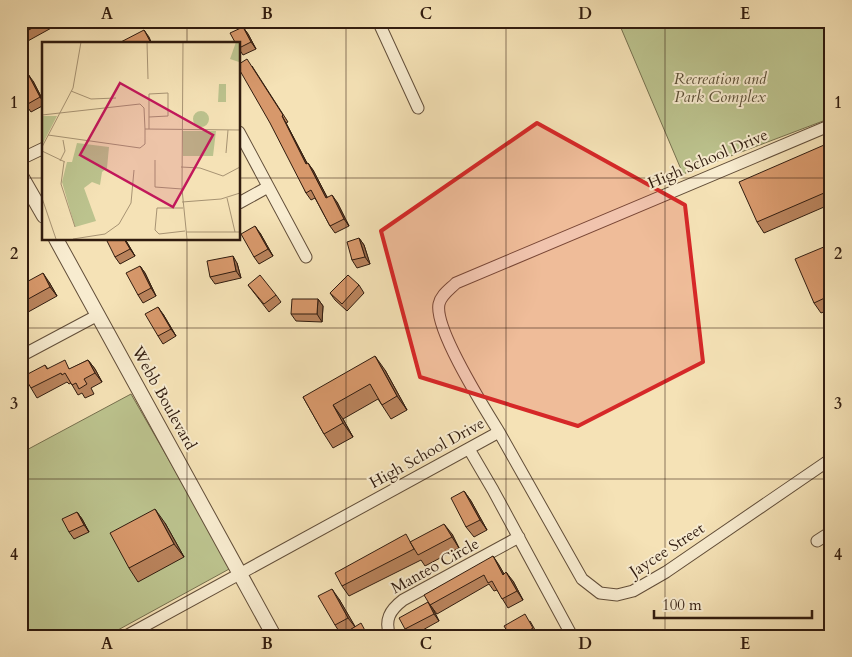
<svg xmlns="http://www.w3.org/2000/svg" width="852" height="657" viewBox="0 0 852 657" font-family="Cardo,serif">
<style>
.green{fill:#bcc38e;stroke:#76704e}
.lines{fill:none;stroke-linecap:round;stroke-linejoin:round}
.minor-casing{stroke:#624e39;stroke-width:13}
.tertiary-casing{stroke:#624e39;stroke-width:16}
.minor{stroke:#f8ecd0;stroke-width:11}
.tertiary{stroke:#f8ecd0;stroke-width:14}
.wall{fill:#b9835c;stroke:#311c0f}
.shaded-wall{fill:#966a4b;stroke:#311c0f}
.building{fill:#d7986b;stroke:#311c0f}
.marked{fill:#d62828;fill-opacity:0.2;stroke:#d62828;stroke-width:4;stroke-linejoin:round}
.grid{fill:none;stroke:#311c0f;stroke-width:1;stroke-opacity:0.55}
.labels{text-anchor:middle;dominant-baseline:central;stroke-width:4;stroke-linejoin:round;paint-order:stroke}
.park-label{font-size:16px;font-style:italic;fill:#5b4e35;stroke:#f8ecd0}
.street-label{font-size:16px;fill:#311c0f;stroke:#f8ecd0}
.inset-road{fill:none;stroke:#a79373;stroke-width:1}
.view{fill:#c2185b;fill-opacity:0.15;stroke:#c2185b;stroke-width:2.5}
.inset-edge{fill:none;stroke:#311c0f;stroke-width:2.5}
.neatline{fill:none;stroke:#311c0f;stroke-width:2}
.grid-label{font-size:16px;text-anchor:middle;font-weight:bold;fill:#311c0f}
</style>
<rect width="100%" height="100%" fill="#f5e2b6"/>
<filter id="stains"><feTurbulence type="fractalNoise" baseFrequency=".004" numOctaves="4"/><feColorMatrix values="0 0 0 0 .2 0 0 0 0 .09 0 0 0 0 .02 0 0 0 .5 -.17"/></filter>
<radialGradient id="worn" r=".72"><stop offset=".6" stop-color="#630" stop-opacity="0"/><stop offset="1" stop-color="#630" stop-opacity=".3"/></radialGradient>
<path class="green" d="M618 21H831V118L683 174Z
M131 394 231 568 107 636H21V453Z"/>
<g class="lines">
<defs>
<path id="minor" d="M378 21 418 108
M239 132 306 257
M21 159 44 148
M239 203 268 187
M21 356 98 315
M499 432 582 579 600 593 617 595 633 591 666 572 831 459
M469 449 493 490 572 636
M817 541 831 532
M126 636 499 432C485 409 434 329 439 304 441 295 449 290 456 283L831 125
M390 636C384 620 390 610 403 600L519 537"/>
<path id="tertiary" d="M21 176 44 216
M56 239 274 636"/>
</defs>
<use href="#minor" class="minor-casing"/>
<use href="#tertiary" class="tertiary-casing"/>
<use href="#minor" class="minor"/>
<use href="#tertiary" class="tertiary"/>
</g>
<path class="wall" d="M21 21H64L26 42 21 35Z
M243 27 248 34 256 49 243 55 239 49V44Z
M252 66 288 122 286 123 307 163 313 170 327 197 337 202 349 226 335 233 330 226 315 198 311 200 306 193Z
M33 81 44 102V105L31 112 26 105Z
M831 142V204L764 233 757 222Z
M260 233 273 256 259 264 254 257Z
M21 235 26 244 21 247Z
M359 238 364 245 370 264 357 268 352 260Z
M125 239 135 256 120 264 115 257Z
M831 244V309L821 313 814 303Z
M237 263 241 278 215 284 210 277Z
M140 266 145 273 156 296 143 303 138 295Z
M49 282 57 296 21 316V285Z
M248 285 276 295 281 302 269 312Z
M359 285 364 293 347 311 335 300 330 293Z
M318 299 323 306 322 322 296 321 291 314Z
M163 314 176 336 163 344 158 336Z
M88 360 95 369 102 382 91 388 94 394 85 398 82 393 78 395 71 383 69 384 67 382 37 398 31 388 45 365 48 369H70Z
M385 370 407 410 391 419 378 399 343 419 353 437 333 448 324 434 303 397Z
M464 491 471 501 487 530 474 537 466 527Z
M77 512 82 519 89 532 74 539 69 532Z
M165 523 184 557 138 582 129 568Z
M452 534 459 548 425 566 421 560 349 596 342 586 411 542Z
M493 556 504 574 513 581 523 600 508 608 497 590 494 591 489 584 437 614 430 605Z
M339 599 355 627 349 632 342 636 335 625Z
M433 609 439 621 412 636H410L405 629Z
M530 621 538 635 510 636Z"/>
<path class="shaded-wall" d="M243 27 248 34 256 49 251 42Z
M144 30 149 37 152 44 151 43Z
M28 74 33 81 44 103 40 97Z
M282 116 286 123 311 171 306 164Z
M308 163 313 170 331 205 326 198Z
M332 195 337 202 349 226 344 219Z
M255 226 260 233 273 256 268 249Z
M359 238 364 245 370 264 365 257Z
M124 239H125L135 256 130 249Z
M233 256 237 263 241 278 236 271Z
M140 266 145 273 156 296 151 288Z
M43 273 49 282 57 296 50 287Z
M318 299 323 306 322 322 317 314Z
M158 307 163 314 176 336 171 329Z
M375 356 385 370 407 410 397 396Z
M88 360 95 369 102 382 95 373Z
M333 405 343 419 353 437 343 423Z
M464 491 471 501 487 530 480 520Z
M155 509 165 523 184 557 174 544Z
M77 512 82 519 89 532 84 525Z
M444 524 452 534 459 548 452 537Z
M493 556 499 565 509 583 503 575Z
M506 572 513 581 523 600 517 591Z
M332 589 339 599 356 628 348 618Z
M428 602 433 609 439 621 434 614Z"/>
<path class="building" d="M21 21H46L21 34Z
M243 27 251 42 239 48V44H236L230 33Z
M144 30 151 43 150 44H117Z
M247 59 283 115 282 116 306 164 308 163 326 198 332 195 344 219 330 226 311 190 306 193 270 123 239 69V64Z
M28 74 40 97 26 105 21 95V78Z
M831 142V190L757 222 739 182Z
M255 226 268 249 254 257 241 234Z
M359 238 365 257 352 260 347 242Z
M106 239H124L130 249 115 257Z
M831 244V295L814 303 795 259Z
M233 256 236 271 210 277 207 261Z
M140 266 151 288 138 295 126 273Z
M43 273 50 287 21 303V285Z
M260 275 276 295 264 304 248 285Z
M348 275 359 285 342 304 330 293Z
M292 299H318L317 314H291Z
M158 307 171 329 158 336 145 314Z
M375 356 397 396 382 405 370 384 333 405 343 423 324 434 303 397Z
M65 360 69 369 88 360 95 373 84 379 87 384 79 389 76 383 72 385 65 373 62 375 61 373 31 388 24 376 45 365 47 369Z
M464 491 480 520 466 527 451 498Z
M155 509 174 544 129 568 110 533Z
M77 512 84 525 69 532 62 519Z
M444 524 452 537 418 555 410 542Z
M406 534 414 549 342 586 335 573Z
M493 556 503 575 506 572 517 591 502 599 492 581 488 583 484 575 430 605 424 595Z
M332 589 348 618 335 625 318 596Z
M428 602 434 614 405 629 399 618Z
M525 614 533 628 520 636H510L504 626Z
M361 623 368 636H351L348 631Z"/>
<path class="marked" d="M537 123 685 205 703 362 578 426 420 377 381 231Z"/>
<path class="grid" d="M187 21V44M346 21V636M506 21V636M665 21V636M21 178H44M239 178H831M187 239V636M21 328H831M21 479H831"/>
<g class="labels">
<g class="park-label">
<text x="720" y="79">Recreation and<tspan x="720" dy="18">Park Complex</tspan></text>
</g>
<g class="street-label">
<text transform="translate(708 159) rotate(-23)">High School Drive</text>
<text transform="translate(164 398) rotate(61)">Webb Boulevard</text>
<text transform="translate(427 453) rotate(-29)">High School Drive</text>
<text transform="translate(667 550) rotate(-33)">Jaycee Street</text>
<text transform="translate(435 566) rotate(-29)">Manteo Circle</text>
</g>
</g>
<g transform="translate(42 42)">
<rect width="198" height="198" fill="#f5e2b6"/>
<path d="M194 0H197V20L188 17ZM177 42H184V60H176ZM151 77a8 8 0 1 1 16 0a8 8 0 1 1-16 0ZM0 74H15L0 103ZM140 89H174L171 114H141ZM35 101 67 105 65 126 60 130 58 143 50 140 42 146 54 179 33 185 20 140 25 120H30Z" fill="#bcc38e"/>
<path class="inset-road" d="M105 0 106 37M141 0 140 147 145 197M29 49 49 57 74 56M0 73 98 62 102 66 103 87M107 75 126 74V51L107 52V87M6 93 98 106 103 102V87L198 88M0 105 31 46 39 0M0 109 23 120M184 111 186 88M113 118V145L140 147M18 119 23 109 21 98M22 120 19 142 33 185M139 125 158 126 181 134 198 125M0 156 14 197M185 156 193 190M140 160 179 157 198 151M141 166H115L113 188 117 192 143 189M144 190H198M31 197 63 192 77 182 89 161 92 128"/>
<path class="view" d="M78 41 171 93 131 165 38 113Z"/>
<rect width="198" height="198" class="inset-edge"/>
</g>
<rect width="852" height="657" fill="none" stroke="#f5e2b6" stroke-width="55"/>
<path d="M654 610v8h158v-8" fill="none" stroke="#311c0f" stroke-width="2.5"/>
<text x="662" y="610" font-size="15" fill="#311c0f" stroke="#f8ecd0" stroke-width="4" paint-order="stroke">100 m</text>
<rect x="28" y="28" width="796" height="602" class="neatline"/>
<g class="grid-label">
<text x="107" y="19">A</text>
<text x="267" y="19">B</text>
<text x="426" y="19">C</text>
<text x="585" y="19">D</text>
<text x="745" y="19">E</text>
<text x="14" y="108">1</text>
<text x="838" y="108">1</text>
<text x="14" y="259">2</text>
<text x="838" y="259">2</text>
<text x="14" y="409">3</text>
<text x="838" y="409">3</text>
<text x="14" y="560">4</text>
<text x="838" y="560">4</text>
<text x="107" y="649">A</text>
<text x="267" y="649">B</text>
<text x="426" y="649">C</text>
<text x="585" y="649">D</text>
<text x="745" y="649">E</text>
</g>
<rect width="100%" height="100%" filter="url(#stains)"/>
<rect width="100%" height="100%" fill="url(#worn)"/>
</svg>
